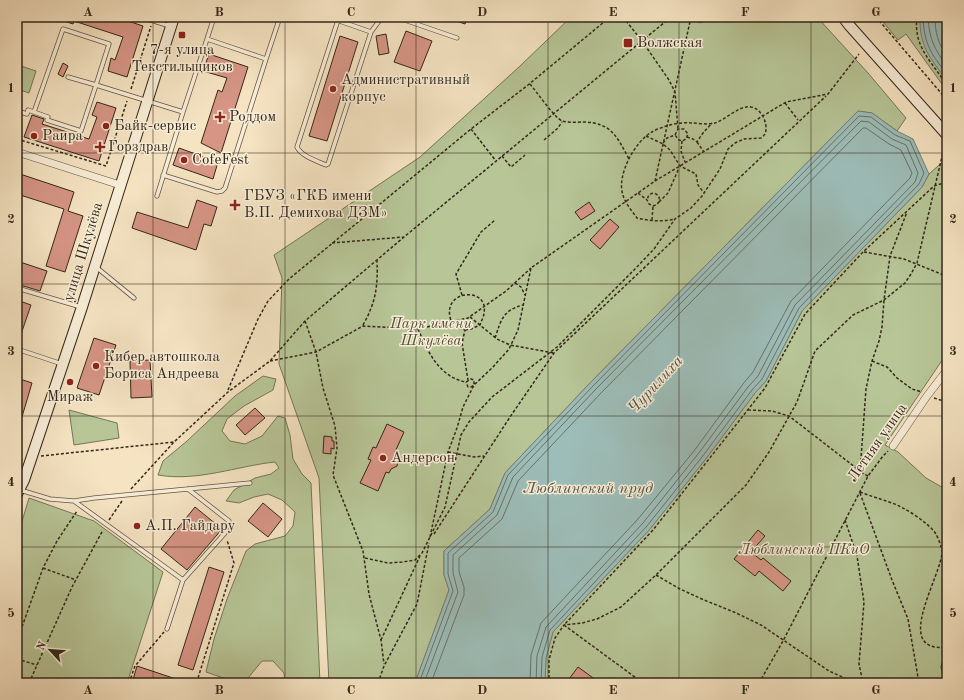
<svg xmlns="http://www.w3.org/2000/svg" width="964" height="700" viewBox="0 0 964 700" font-family="'Old Standard TT',serif">
<style>
.green{fill:#b7c597;stroke:#757658}
.water{fill:#9dbdb8;stroke:#738178}
.lines{fill:none;stroke-linecap:round;stroke-linejoin:round}
.shore{stroke:#687268;stroke-width:1}
.building{fill:#d69585;stroke:#332719}
.lane-casing{stroke:#645643;stroke-width:5}
.street-casing{stroke:#645643;stroke-width:8}
.secondary-casing{stroke:#332719;stroke-width:12}
.path{stroke:#332719;stroke-width:1.5;stroke-dasharray:3 2;stroke-linecap:butt}
.lane{stroke:#f8edd7;stroke-width:3.5}
.street{stroke:#f8edd7;stroke-width:7}
.secondary{stroke:#f8edd7;stroke-width:10}
.grid{fill:none;stroke:#332719;stroke-width:1;stroke-opacity:0.55}
.poi-dot{fill:#8f2418;stroke:#f8edd7;stroke-width:1.5}
.labels{text-anchor:middle;dominant-baseline:central;stroke-width:3;stroke-linejoin:round;paint-order:stroke}
.poi-label{font-size:15px;fill:#332719;stroke:#f8edd7;text-anchor:start}
.street-label{font-size:15px;fill:#332719;stroke:#f8edd7}
.park-label{font-size:15px;font-style:italic;fill:#544e38;stroke:#f8edd7}
.water-label{font-size:16px;font-style:italic;fill:#535449;stroke:#f8edd7}
.neatline{fill:none;stroke:#332719;stroke-width:1.5}
.grid-label{font-size:13px;text-anchor:middle;font-weight:bold;fill:#332719}
</style>
<rect width="100%" height="100%" fill="#f5e3c2"/>
<filter id="stains"><feTurbulence type="fractalNoise" baseFrequency=".005" numOctaves="4"/><feColorMatrix values="0 0 0 0 .2 0 0 0 0 .09 0 0 0 0 .02 0 0 0 .5 -.17"/></filter>
<radialGradient id="worn" r=".72"><stop offset=".6" stop-color="#630" stop-opacity="0"/><stop offset="1" stop-color="#630" stop-opacity=".3"/></radialGradient>
<path class="green" d="M571 17H695L699 23 715 17H817L868 73 906 118 897 131 872 113 858 111 590 383 505 473 490 509 444 551V575L449 590 415 683H329L319 478 279 364 282 278 274 255 420 157 519 67Z
M879 17H947V91L906 34 898 40Z
M18 65 36 71 29 93 17 89Z
M947 158V353L885 445 898 452 926 478 947 490V683H545L546 658 553 632 650 529 705 460 755 393 766 381 802 311 922 187 929 174Z
M263 376 276 379 273 390 244 406 227 419 222 431 230 441 245 444 262 436 278 416 285 418 290 435 293 459 302 474 311 483 320 683H285L284 673 273 661H262L248 678 235 682 206 672 214 639 227 599 246 551 255 544 285 536 293 526 295 512 282 500 268 494 254 497 239 503 226 501 234 490 255 478 271 474 279 468 275 462C237 466 197 482 158 475L163 461 187 441 235 396Z
M69 410 117 423 119 438 74 445Z
M29 498 94 521 163 572 127 683H17V538Z"/>
<path class="water" d="M920 17H947V80C930 59 919 45 920 17Z
M858 111 872 113 897 131 913 139 929 174 922 187 802 311 766 381 755 393 705 460 650 529 553 632 546 658 545 683H415L449 590 444 575V551L490 509 505 473 590 383Z"/>
<g class="lines">
<path class="shore" d="M923 17C924 44 931 54 947 74
M928 17C929 38 934 49 947 66
M935 17C935 32 938 44 947 56
M419 683 453 591 448 574V553L493 512 508 475 593 386 859 116 871 117 895 135 910 141 924 173 919 184 799 308 762 379 752 390 702 457 647 526 550 630 542 657 541 683
M424 683 458 592 453 573V555L497 515 513 477 596 389 861 121 869 122 892 139 906 145 918 173 915 182 795 305 758 376 748 387 698 454 643 523 546 627 537 656 536 683
M431 683 464 595V587L459 572V558L502 519 518 481 601 393 863 128H866L889 144 901 150 912 173 910 178 791 301 753 372 743 384 694 451 638 519 541 623 531 655 530 683"/>
</g>
<path class="building" d="M55 17H116L143 26 127 77 108 71 111 58 115 60 123 37 74 21 73 24 55 18Z
M448 17H468L465 24 448 18Z
M406 31 432 41 420 71 394 62Z
M386 34 389 53 379 55 376 36Z
M340 36 358 42 327 141 309 136Z
M209 54 248 67 221 153 201 143 218 90 222 92 227 78 203 71Z
M63 63 68 66 63 77 58 74Z
M97 102 116 108 99 161 24 137 32 115 44 119 42 124 89 139 97 117 92 115Z
M179 148 218 162 213 179 173 165Z
M17 173 74 192 68 211 83 216 65 272 46 266 64 209 17 194Z
M197 200 217 207 211 226 204 224 196 250 132 228 137 212 188 228Z
M589 202 595 211 581 220 575 212Z
M610 219 619 227 600 249 590 240Z
M17 261 47 271 40 291 17 284Z
M17 300 31 305 18 343H17Z
M94 338 116 345 99 395 77 388Z
M150 360 152 397 131 398 130 361Z
M17 378 32 383 19 427H17Z
M255 408 265 418 245 435 236 425Z
M387 424 404 432 395 452 398 453 396 458 398 461 397 466 391 469 389 473 386 472 378 491 360 483 371 460 368 459 373 447 376 448Z
M324 436 332 437V441H334V449L331 448V454L323 453Z
M263 503 282 519 268 537 248 521Z
M195 507 222 529 187 570 161 549Z
M758 530 765 536 751 552 761 560 763 558 791 581 783 591 759 571 755 576 734 559Z
M209 567 224 572 193 670 178 665Z
M945 651 947 652V683H945L941 667Z
M137 666 185 682 184 683H132Z
M578 667 600 683H566Z"/>
<g class="lines">
<defs>
<path id="lane" d="M141 17 170 26
M328 17 371 32
M396 17 457 38
M17 18V17
M338 20 297 147C301 156 317 161 326 165L328 164 371 32 382 17
M207 39 214 17
M17 111 27 114 28 110 48 117 47 120 81 131 96 85 183 112 207 39 266 59 280 17
M34 112 63 29 109 44 96 85 68 77
M163 175 217 192 222 191 225 188 266 59
M157 196 183 112
M96 267 134 298
M17 288 81 307
M17 349 62 364
M20 490 50 499 74 501 183 580 167 629
M74 501 94 498 250 483
M183 580 225 533 229 521 188 489"/>
<path id="street" d="M17 152 120 185
M893 446 927 396 947 370"/>
<path id="secondary" d="M843 17 849 25 947 135
M17 494 24 480 82 307 174 17"/>
</defs>
<use href="#lane" class="lane-casing"/>
<use href="#street" class="street-casing"/>
<use href="#secondary" class="secondary-casing"/>
<path class="path" d="M623 17 642 41 669 80 675 92 678 129
M876 17 947 100
M917 17C913 48 933 62 947 86
M530 84C536 91 554 117 562 121 568 123 578 122 584 122 612 123 617 137 629 159
M131 89 151 26
M785 103 798 120
M471 129 496 161
M646 136 663 144 670 150 680 166 696 174 698 185 704 193
M687 137 693 139 697 142 703 133 712 123
M17 139 106 166 127 101
M544 140 558 128 562 122
M682 141 681 151 685 162
M697 142 704 152
M663 143 667 138 675 135 678 129H684L688 134 686 139 682 141 679 140 675 135
M502 156 511 167 525 155
M655 181 691 17
M638 193 647 200 649 204 653 206C669 201 651 184 647 200
M659 202 668 193 679 168
M652 220 653 206
M332 243 404 237
M864 252 904 259 941 274 947 278
M515 283 521 287 525 295
M462 295 456 274 481 232 495 220
M470 317 497 339 510 345 554 353
M305 321 316 352 323 388 335 426 337 448 333 475 363 551 369 594 381 640 384 664
M363 325C376 302 378 286 377 260
M418 329C428 352 439 377 466 382L471 379 474 380V385L471 387H468L466 382
M465 330 471 329 480 325C481 321 484 317 484 313 489 287 444 289 450 317 452 326 457 328 465 330L462 343 468 380
M495 338C501 320 503 310 523 305
M270 361 316 352 363 326 418 329 468 318 506 291 531 268
M872 361 887 367 897 378 912 389 922 392
M228 390 258 319 268 301 289 279 471 129 528 85 610 17
M934 398 947 402
M748 410 772 411 789 416 860 471
M448 452 474 457 484 456
M41 456 174 442
M868 476 860 472 866 389 872 361 879 341 882 327 884 300 890 256 907 212
M131 489 174 442 228 392 270 361 305 321 404 237 671 17
M860 492C870 496 881 499 892 503 904 507 929 523 936 534 938 538 942 547 942 551 943 574 890 654 947 647
M860 493 892 580 908 619 919 683
M109 520 122 501
M845 520 857 556 864 602 859 664 863 683
M434 534 510 417 554 353 826 96
M430 537 448 452 457 428 463 407 474 385 493 367 509 349 518 330 531 268 655 181 786 102 828 94 859 54
M943 551 947 556
M365 558 388 563 402 562 415 560 422 553 445 507 461 435 469 422 492 397 557 347 635 269 654 249 675 219 691 208 702 196 720 169 728 149 735 143 744 139 761 138C763 137 764 135 765 134 769 124 761 108 751 107 739 105 727 119 715 123 707 125 698 123 691 123 683 122 673 124 666 126 662 128 656 129 652 132 635 141 616 176 623 195 625 203 632 211 637 218 649 221 663 222 675 219
M43 568 76 580
M656 575 680 589 704 600 734 612 761 625 829 671 856 683
M381 640 420 556
M17 641 43 568 57 541 77 511
M17 659 37 665
M29 683 72 587 103 530
M129 683 135 666 164 632
M212 683 198 678 234 563 227 540
M378 683 384 666 417 604 429 543
M549 683V660L555 638 564 625 582 623 597 619 621 607 656 575 746 485 769 452 797 402 815 351 853 315 884 300 905 283 911 274 917 263 944 148
M643 683 564 625 653 530 765 388 805 314 863 252 934 186 947 182
M759 683 783 641 868 476 883 456 888 451"/>
<use href="#lane" class="lane"/>
<use href="#street" class="street"/>
<use href="#secondary" class="secondary"/>
</g>
<path class="grid" d="M153 17V683M285 17V683M416 17V683M548 17V683M679 17V683M811 17V683M17 153H947M17 284H947M17 416H947M17 547H947"/>
<g class="poi-dot">
<rect x="178" y="31" width="8" height="8" rx="2"/>
<rect x="623" y="38" width="10" height="10" rx="2"/>
<circle cx="333" cy="89" r="4"/>
<path d="M218 111h4v4h4v4h-4v4h-4v-4h-4v-4h4z"/>
<circle cx="106" cy="126" r="4"/>
<circle cx="34" cy="136" r="4"/>
<path d="M98 141h4v4h4v4h-4v4h-4v-4h-4v-4h4z"/>
<circle cx="184" cy="160" r="4"/>
<path d="M233 199h4v4h4v4h-4v4h-4v-4h-4v-4h4z"/>
<circle cx="96" cy="366" r="4"/>
<circle cx="70" cy="382" r="4"/>
<circle cx="383" cy="458" r="4"/>
<circle cx="137" cy="526" r="4"/>
</g>
<g class="labels">
<g class="poi-label">
<text x="637" y="43">Волжская</text>
<text x="182" y="50" text-anchor="middle">7-я улица<tspan x="182" dy="17">Текстильщиков</tspan></text>
<text x="341" y="80">Административный<tspan x="341" dy="17">корпус</tspan></text>
<text x="229" y="117">Роддом</text>
<text x="114" y="126">Байк-сервис</text>
<text x="42" y="136">Раира</text>
<text x="108" y="147">Горздрав</text>
<text x="192" y="160">CofeFest</text>
<text x="244" y="196">ГБУЗ «ГКБ имени<tspan x="244" dy="17">В.П. Демихова ДЗМ»</tspan></text>
<text x="104" y="357">Кибер автошкола<tspan x="104" dy="17">Бориса Андреева</tspan></text>
<text x="70" y="397" text-anchor="middle">Мираж</text>
<text x="391" y="458">Андерсон</text>
<text x="145" y="526">А.П. Гайдару</text>
</g>
<g class="street-label">
<text transform="translate(84 252) rotate(-73)">улица Шкулёва</text>
<text transform="translate(878 443) rotate(-55)">Летняя улица</text>
</g>
<g class="park-label">
<text x="431" y="324">Парк имени<tspan x="431" dy="17">Шкулёва</tspan></text>
<text x="804" y="550">Люблинский ПКиО</text>
</g>
<g class="water-label">
<text transform="translate(656 385) rotate(-47)">Чурилиха</text>
<text x="588" y="489">Люблинский пруд</text>
</g>
</g>
<rect width="964" height="700" fill="none" stroke="#f5e3c2" stroke-width="44"/>
<g transform="translate(50 650) rotate(296)" stroke="#f8edd7" stroke-width="3" paint-order="stroke">
<path d="M0-3L7 15L0 10L-7 15Z" fill="#332719"/>
<text y="-6" font-size="11" font-weight="bold" text-anchor="middle" fill="#332719">N</text>
</g>
<rect x="22" y="22" width="920" height="656" class="neatline"/>
<g class="grid-label">
<text x="88" y="16">A</text>
<text x="219" y="16">B</text>
<text x="351" y="16">C</text>
<text x="482" y="16">D</text>
<text x="613" y="16">E</text>
<text x="745" y="16">F</text>
<text x="876" y="16">G</text>
<text x="11" y="92">1</text>
<text x="953" y="92">1</text>
<text x="11" y="223">2</text>
<text x="953" y="223">2</text>
<text x="11" y="355">3</text>
<text x="953" y="355">3</text>
<text x="11" y="486">4</text>
<text x="953" y="486">4</text>
<text x="11" y="617">5</text>
<text x="953" y="617">5</text>
<text x="88" y="694">A</text>
<text x="219" y="694">B</text>
<text x="351" y="694">C</text>
<text x="482" y="694">D</text>
<text x="613" y="694">E</text>
<text x="745" y="694">F</text>
<text x="876" y="694">G</text>
</g>
<rect width="100%" height="100%" filter="url(#stains)"/>
<rect width="100%" height="100%" fill="url(#worn)"/>
</svg>
